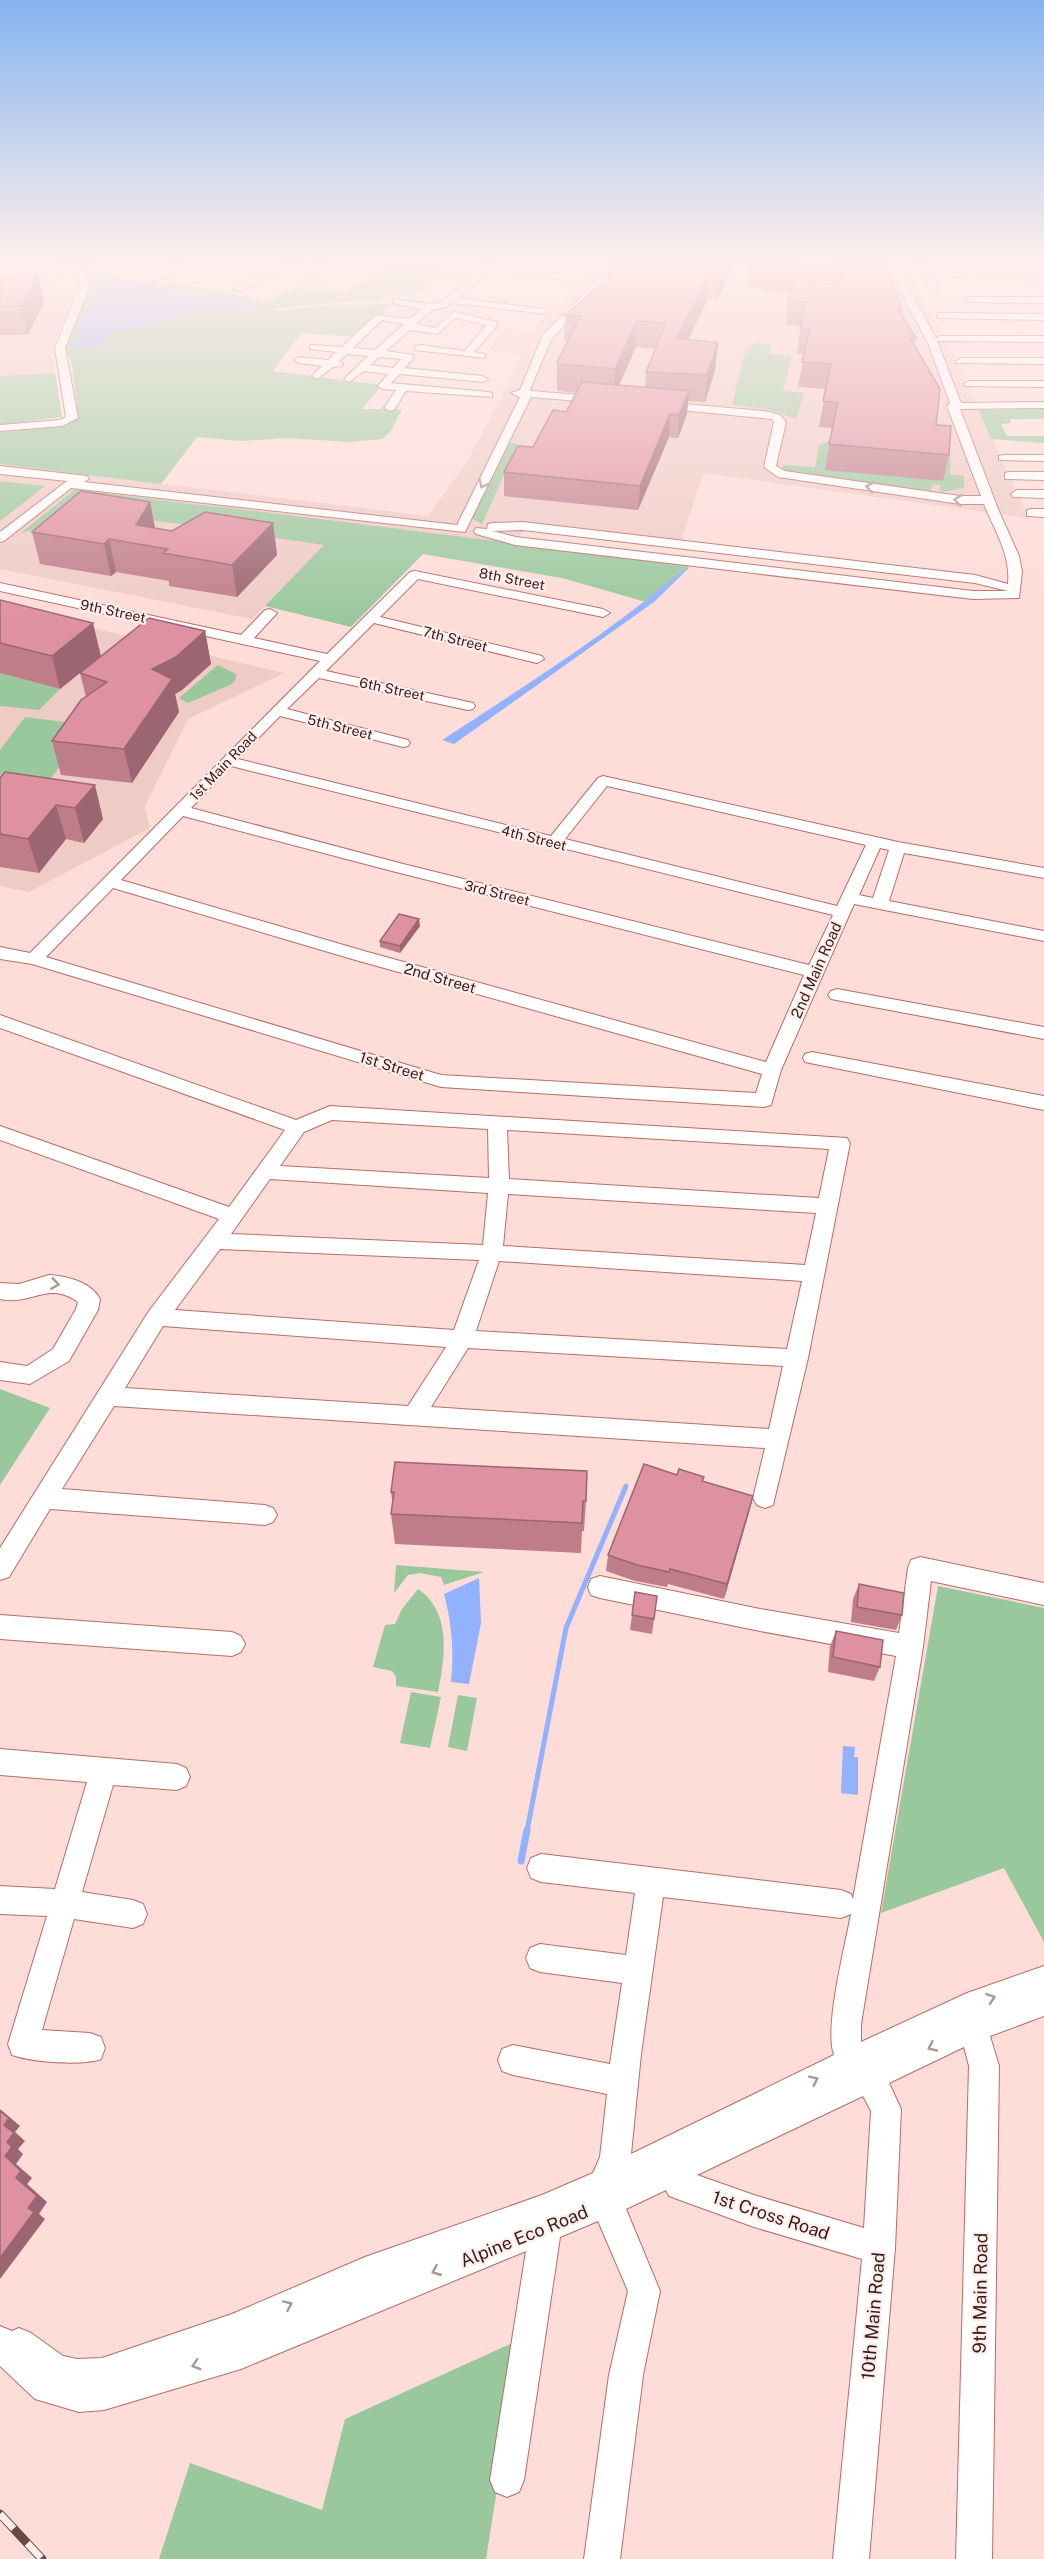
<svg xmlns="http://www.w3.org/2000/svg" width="1044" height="2559" viewBox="0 0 1044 2559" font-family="'Public Sans',sans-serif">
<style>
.built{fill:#efcbc6}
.green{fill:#99c89d}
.water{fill:#92b1fe}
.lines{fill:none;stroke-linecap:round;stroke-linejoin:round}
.stream-far1{stroke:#92b1fe;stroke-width:5}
.stream{stroke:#92b1fe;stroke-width:7}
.minor-casing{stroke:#b76e66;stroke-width:2}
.minor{fill:#fff;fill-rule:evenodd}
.rail-casing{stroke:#684945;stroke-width:9}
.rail{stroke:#ffeeec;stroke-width:7;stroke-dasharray:20;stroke-linecap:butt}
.wall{fill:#bf7d8a;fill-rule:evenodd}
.shaded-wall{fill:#9b6671}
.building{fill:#de91a1;stroke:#9b6671;stroke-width:1.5}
.oneway{stroke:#a69897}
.labels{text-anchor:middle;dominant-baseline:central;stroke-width:4.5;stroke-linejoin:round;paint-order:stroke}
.far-street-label{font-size:14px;fill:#391b18;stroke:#ffeeec}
.street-label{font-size:15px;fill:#391b18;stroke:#ffeeec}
.near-street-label{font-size:18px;fill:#391b18;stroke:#ffeeec}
</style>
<rect width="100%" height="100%" fill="#fedcd8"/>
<path class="built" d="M335 264H365L316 290 294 288 307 278Z
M599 264H905L952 351 1029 518 703 473 681 542 526 524 516 544 348 523 252 619 0 569V464L428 516 468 460 522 355 488 351 505 329 533 332 536 325Z
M75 291 54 344 55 373 0 376V298Z
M0 606 143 640 284 673 188 719 147 802 145 808 150 828 29 892 0 886Z"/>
<path class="green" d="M394 264H454L413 297 385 295 380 300 325 303 273 309 276 311 318 306 393 304 356 337 301 333 273 371 382 385 362 409H402L391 431 382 439 349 442 287 438 241 441 197 437 161 484 0 464V432L62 426 78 417 72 364 66 351V344L87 294 89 275 83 269V265L125 278 210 289 267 301 294 288 346 292Z
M756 343 772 344 769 354 792 356 783 391 804 393 796 419 767 409 732 405 746 349Z
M55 373 62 417 0 425V376Z
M1044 409V419H1010L1011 423 1001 424 1007 436H1044V443L991 439 979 410Z
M836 438 946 451 951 454 946 457H951L950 474 964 476V488L942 492 940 490V485L933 484 930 492 787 472 782 469 783 465 815 467 819 445Z
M508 443 518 444 482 524 471 518Z
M0 481 45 486 0 521Z
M74 490C124 494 173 503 223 507L689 565 688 569H684L646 602 562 578 423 554 351 627 265 606 324 545 96 512 21 533Z
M218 665 236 674V679L232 684 188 703 179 698Z
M0 673 60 689 39 710 0 706Z
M25 717 89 725 49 781 0 775V750Z
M0 1389 50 1408 0 1485Z
M396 1565 484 1572 444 1585 441 1577 420 1573 408 1575 394 1593Z
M938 1586 1044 1608V1942L1004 1868 881 1913Z
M418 1589C452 1612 445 1657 438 1692L396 1686V1677L392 1671 373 1667 385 1625 395 1624 402 1609Z
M411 1692 441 1697 430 1748 400 1743Z
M458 1695 477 1698 467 1751 448 1747Z
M521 2339 486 2559H159L190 2463 322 2510 345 2419Z"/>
<path class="water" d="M104 278 200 294 196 313 108 334 99 347C90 349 80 350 72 346 79 330 99 295 97 279Z
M206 296 249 302 253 305 250 307 200 312 201 300Z
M684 569H688L654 602 454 744 442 740C525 686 609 633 684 569Z
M479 1578 481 1623 469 1684 451 1682C454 1651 452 1624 444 1594Z
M843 1746 855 1747 854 1757H858V1795L841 1793Z"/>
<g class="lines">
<path class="stream-far1" d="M527 1831 566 1628 626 1486"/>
<path class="stream" d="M521 1861 527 1830"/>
<defs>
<path id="minor" d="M64 264H92L132 274 151 276 172 264H183C152 296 117 276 80 266L90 285 65 348 78 418 62 426 0 431V425L60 420 66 417 55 348 80 285 71 267 34 291 0 298V292L28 287Z
M285 264H297L241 291 233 289Z
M316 264H327L322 267Z
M488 264 582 276 587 279 582 282 491 270 458 298 543 309 548 312 547 314 452 303 447 307 432 310 416 324 435 328 454 312 497 322V326L474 352 485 354V358L415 350 414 348 419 345 465 351 486 325 456 318 437 334 410 330 386 351 413 355 414 357 405 368 483 376 488 379 483 382 400 374 391 383 488 392 492 393V397L406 391 394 410 390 411 384 408 396 390 383 389 378 386 388 374 364 371 349 382 344 379 368 356 347 354 339 361 343 364 342 366 333 367 317 379 312 376 322 366 299 363 294 360 299 357 328 360 336 352 310 349V345L342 347 376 315 410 319 421 309 393 303V299L429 304 441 302 468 280 450 277V273L473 276ZM382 320 404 324 375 350 353 348ZM379 357 401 359 393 368 370 365Z
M620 264H637L620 269 614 274 552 338 530 389 531 391 602 397 607 400 602 403 531 397 465 532 71 488 4 541 0 542V532L67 481 0 474V466L87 476 89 479 84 482 457 525 520 397 511 393 520 390 543 335 608 270Z
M725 264H741C731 270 707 274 697 268L702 265Z
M843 264H882L898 269 936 338 940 336H1044V342L937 341 961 403 1044 402V408L960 409 998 509 1019 556 1022 572 1019 598 973 599 515 545 476 534 474 531 476 528 487 529 488 524 492 523 523 522 975 575 1008 584C1011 554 994 530 984 504H960L778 477 764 467 774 422 772 419 660 408 654 405 660 402 765 411 780 415 786 422 776 466 785 471 960 496H981L947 406 950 403 928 343 891 273C879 269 849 270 843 264ZM523 530 975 583 1008 591H973L516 537 493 531Z
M916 264 1029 271 1044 282V290L1026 277 913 269V265Z
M0 274 33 275 38 278 33 281 0 280Z
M926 277H932L939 290 937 292H931L924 279Z
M969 297H1044V303L966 302V298Z
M941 313 1044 314V320L937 318V314Z
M961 358H1044V364L957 363 956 361Z
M969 381H1044V387L965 386 964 384Z
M1003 455H1044V461L999 460V456Z
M1009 472H1044V480L1005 479V473Z
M1017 490H1044V498L1013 497 1011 494Z
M1031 509H1044V517L1027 516V510Z
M415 571 603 609 610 613 603 617 418 579 380 617 542 656 544 659 537 663 374 623 326 671 473 703 475 706 473 709 468 710 319 678 287 709 408 740 410 743 408 746 403 747 280 716 238 759 551 836 598 778 603 776 898 842 1044 868V878L904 853 889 901 1044 931V941L854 904 781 1070 771 1105 764 1107 441 1087 32 964 0 959V947L30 953 320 661 0 591V583L241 635 265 610 270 609 277 613 254 638 327 654 410 572ZM231 766 833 915 809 965 403 864 191 808ZM607 786 866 845 837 906 565 839ZM183 816 392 871 804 975 766 1062 364 951 121 880ZM880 848 889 850 873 898 859 895ZM113 888 352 959 762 1074 756 1093 441 1075 46 957Z
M837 989 1044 1027V1039L831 999 828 995 831 991Z
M0 1015 296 1120 330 1106 847 1138 850 1143 808 1358 773 1505 765 1508 757 1505 753 1498 765 1448 114 1406 62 1489 265 1505 273 1508 277 1515 273 1522 265 1525 50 1509 9 1577 0 1580V1548L149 1311 219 1219 0 1140V1126L229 1207 285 1130 0 1028ZM332 1120 488 1129 489 1178 280 1166 304 1132ZM507 1130 829 1149 819 1198 509 1179ZM270 1179 488 1193 483 1245 231 1234ZM508 1194 816 1213 805 1265 503 1246ZM220 1249 479 1260 454 1330 175 1310ZM499 1261 802 1281 787 1349 476 1331ZM163 1326 446 1347 408 1406 125 1388ZM468 1348 783 1366 769 1429 431 1407Z
M812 1052 1044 1096V1110L805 1062 803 1058 805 1054Z
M49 1275C67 1276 91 1282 100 1299L98 1310 69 1361 30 1384 0 1380V1362L27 1366 53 1349 76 1309 78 1302C48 1280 31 1306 0 1299V1283L19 1284Z
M920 1557 1044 1583V1605L931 1581 923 1647 861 2024V2042L967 1993 1044 1966V2016L990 2036 999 2066 992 2559H956L969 2066 964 2047 889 2083 901 2109 895 2248 869 2559H833L862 2259 754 2227 669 2196 666 2190 626 2209 660 2291 643 2375 620 2559H584L609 2375 628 2291 598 2221 560 2237 524 2480 519 2492 507 2497 495 2492 490 2480 526 2251 241 2369 104 2410 79 2412 35 2399 0 2366V2326L12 2331 19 2328 31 2333 63 2356 77 2359 102 2358 232 2314 365 2257 542 2195 593 2173 600 2157 607 2094 513 2075 502 2071 498 2060 502 2049 513 2045 610 2064 622 1983 540 1972 530 1968 526 1958 530 1948 540 1944 626 1955 635 1893 541 1882 531 1878 527 1868 531 1858 541 1854 841 1890 851 1894 853 1899 896 1656 760 1631 600 1598 591 1595 588 1587 591 1579 600 1576 760 1609 899 1633 908 1568 911 1560ZM663 1897 841 1918 851 1914C845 1947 824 2027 834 2055L631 2154 641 2054ZM863 2096 871 2111 864 2228 754 2195 697 2175Z
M0 1615 232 1632 241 1636 245 1644 241 1652 232 1656 0 1639Z
M0 1749 177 1764 186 1768 190 1777 186 1786 177 1790 113 1785 82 1892 133 1900 143 1904 147 1914 143 1924 133 1928 74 1919 42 2030 90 2033 101 2037 105 2048 101 2059C82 2066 32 2062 12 2055L8 2044 47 1916 0 1914V1886L55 1889 87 1782 0 1775Z"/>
</defs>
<use href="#minor" class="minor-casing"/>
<use href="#minor" class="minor"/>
<defs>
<path id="rail" d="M0 2514 42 2559"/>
</defs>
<use href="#rail" class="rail-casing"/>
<use href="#rail" class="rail"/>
</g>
<path class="wall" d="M751 264H884L902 309 901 314 916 338 914 345 936 425 949 455 943 481 825 470 832 428 819 427 826 389 798 387 804 354 797 353 801 326 786 325 788 301 790 293 761 291 762 288 748 287Z
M608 266 729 274 718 299H708L688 340 718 343 715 370 705 402 688 401 687 414 678 438 669 437 638 510 504 496V472L533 447 566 412 576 393 558 391 557 389V362L568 341H564L565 315 608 278ZM636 347 656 349 646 372 645 387 619 385Z
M0 278 44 302 28 335H0Z
M150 502 155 529 172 531 273 523 277 555 237 597 169 586V581L116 572 111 576 40 564 32 532Z
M0 600 101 656 60 689 0 673Z
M205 631 211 664 182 690 175 694 179 712 132 783 61 775 52 741 86 697 80 673Z
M0 778 103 819 84 843 66 839 39 873 0 867Z
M420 926 400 953 380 947V941Z
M677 1475 703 1481 749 1512 724 1599 668 1584 667 1587 635 1581 606 1571 608 1555Z
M391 1492 586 1501 584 1531H582L581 1553 395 1544 391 1514 393 1505Z
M859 1584 902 1615 896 1630 851 1622 853 1599Z
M635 1592 657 1596 652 1634 630 1630Z
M836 1631 880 1667 874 1681 828 1672 830 1646Z"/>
<path class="shaded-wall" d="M725 264H730L729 274 718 299 720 274Z
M798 264 796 282 793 293 796 270Z
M710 273 708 299 675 365 677 338Z
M38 274 44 302 28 335 21 306Z
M637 321 636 347 614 396 615 369Z
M718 343 715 370 705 402 707 375Z
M689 391 687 414 678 438 679 415Z
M670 414 669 437 638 510 640 486Z
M150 502 156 533 136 525Z
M273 523 277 555 237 597 232 565Z
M109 539 116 572 111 576 104 544Z
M93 623 101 656 60 689 52 656Z
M205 631 211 664 182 690 175 694 179 712 132 783 124 749 152 669Z
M95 785 103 819 84 843 75 808Z
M56 805 66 839 39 873 28 839Z
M419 919 420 926 400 953V946Z
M753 1496 749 1512 724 1599 727 1584Z
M0 2109 20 2126 15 2132 25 2141 18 2149 23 2154 16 2164 32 2178 27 2184 47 2202 39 2214 45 2219 0 2279V2258L28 2208 16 2178 5 2156 7 2142Z"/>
<path class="building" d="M611 264H725L720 274 710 273 677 338 718 343 707 375 646 372 666 323 637 321 615 369 558 364 557 362 581 316 565 315 622 267 608 266Z
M751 264H798L796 270 764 267 765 265Z
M838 264H884L902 309H898L916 338H910L940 389 936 425 951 426 949 455 829 444 838 403 823 401 831 364 802 362 810 330 800 329 806 302 788 301 793 282 846 285Z
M38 274 21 306 0 307V278Z
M582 382 689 391 679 415 670 414 640 486 504 472 518 446 533 447 553 410 566 412Z
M81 491 150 502 136 525 172 531 205 512 273 523 232 565 163 553 168 549 138 544 109 539 104 544 32 532Z
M0 600 93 623 52 656 0 643Z
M149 618 205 631 176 657 152 669 172 679 124 749 52 741 81 700 107 682 80 673Z
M5 772 95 785 75 808 56 805 28 839 0 834V778Z
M399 914 419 919 400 946 380 941Z
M395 1462 587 1471 586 1501H583L582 1523 391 1514 394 1492H391Z
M644 1464 677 1475 679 1469 704 1477 702 1481 753 1496 727 1584 670 1569 669 1572 637 1565 608 1555Z
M859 1584 904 1593 902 1615 857 1607Z
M635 1592 657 1596 654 1619 632 1615Z
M836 1631 883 1640 880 1667 833 1657Z
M0 2111 9 2118 4 2125 14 2133 7 2142 12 2147 5 2156 21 2171 16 2178 37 2196 28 2208 34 2212 0 2258Z"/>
<defs><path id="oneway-chevron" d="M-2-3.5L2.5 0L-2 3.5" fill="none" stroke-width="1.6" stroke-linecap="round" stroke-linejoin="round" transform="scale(1.5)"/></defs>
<g class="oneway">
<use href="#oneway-chevron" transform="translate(483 484) rotate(116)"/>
<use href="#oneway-chevron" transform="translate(870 487) rotate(-171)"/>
<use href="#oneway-chevron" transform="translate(958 500) rotate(-173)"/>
<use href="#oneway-chevron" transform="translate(55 1284) rotate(8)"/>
<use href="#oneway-chevron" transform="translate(991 1998) rotate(-19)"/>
<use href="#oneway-chevron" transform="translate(932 2047) rotate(155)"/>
<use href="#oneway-chevron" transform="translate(814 2080) rotate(-26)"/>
<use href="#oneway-chevron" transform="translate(436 2271) rotate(158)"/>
<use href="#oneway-chevron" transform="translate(288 2305) rotate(-24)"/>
<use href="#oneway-chevron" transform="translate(196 2365) rotate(163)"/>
</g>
<linearGradient id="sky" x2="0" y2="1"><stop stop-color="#85b3f1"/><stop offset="0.42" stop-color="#ffefed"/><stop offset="1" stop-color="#ffefed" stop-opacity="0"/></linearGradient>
<rect width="1044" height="622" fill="url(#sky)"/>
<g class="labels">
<g class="far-street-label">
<text transform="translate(512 579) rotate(11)">8th Street</text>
<text transform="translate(113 611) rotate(12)">9th Street</text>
<text transform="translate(455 639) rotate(14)">7th Street</text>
<text transform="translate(392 689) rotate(12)">6th Street</text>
<text transform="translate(340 727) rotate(14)">5th Street</text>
<text transform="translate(223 766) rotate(-46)">1st Main Road</text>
<text transform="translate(534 838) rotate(14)">4th Street</text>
<text transform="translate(497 893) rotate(14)">3rd Street</text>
</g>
<g class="street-label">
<text transform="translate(816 970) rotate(-66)">2nd Main Road</text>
<text transform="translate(440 978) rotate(16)">2nd Street</text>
<text transform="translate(392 1066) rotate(17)">1st Street</text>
</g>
<g class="near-street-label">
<text transform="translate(771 2215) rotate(18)">1st Cross Road</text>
<text transform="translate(524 2236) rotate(-22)">Alpine Eco Road</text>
<text transform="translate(980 2293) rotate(-89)">9th Main Road</text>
<text transform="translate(873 2316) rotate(-85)">10th Main Road</text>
</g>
</g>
</svg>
